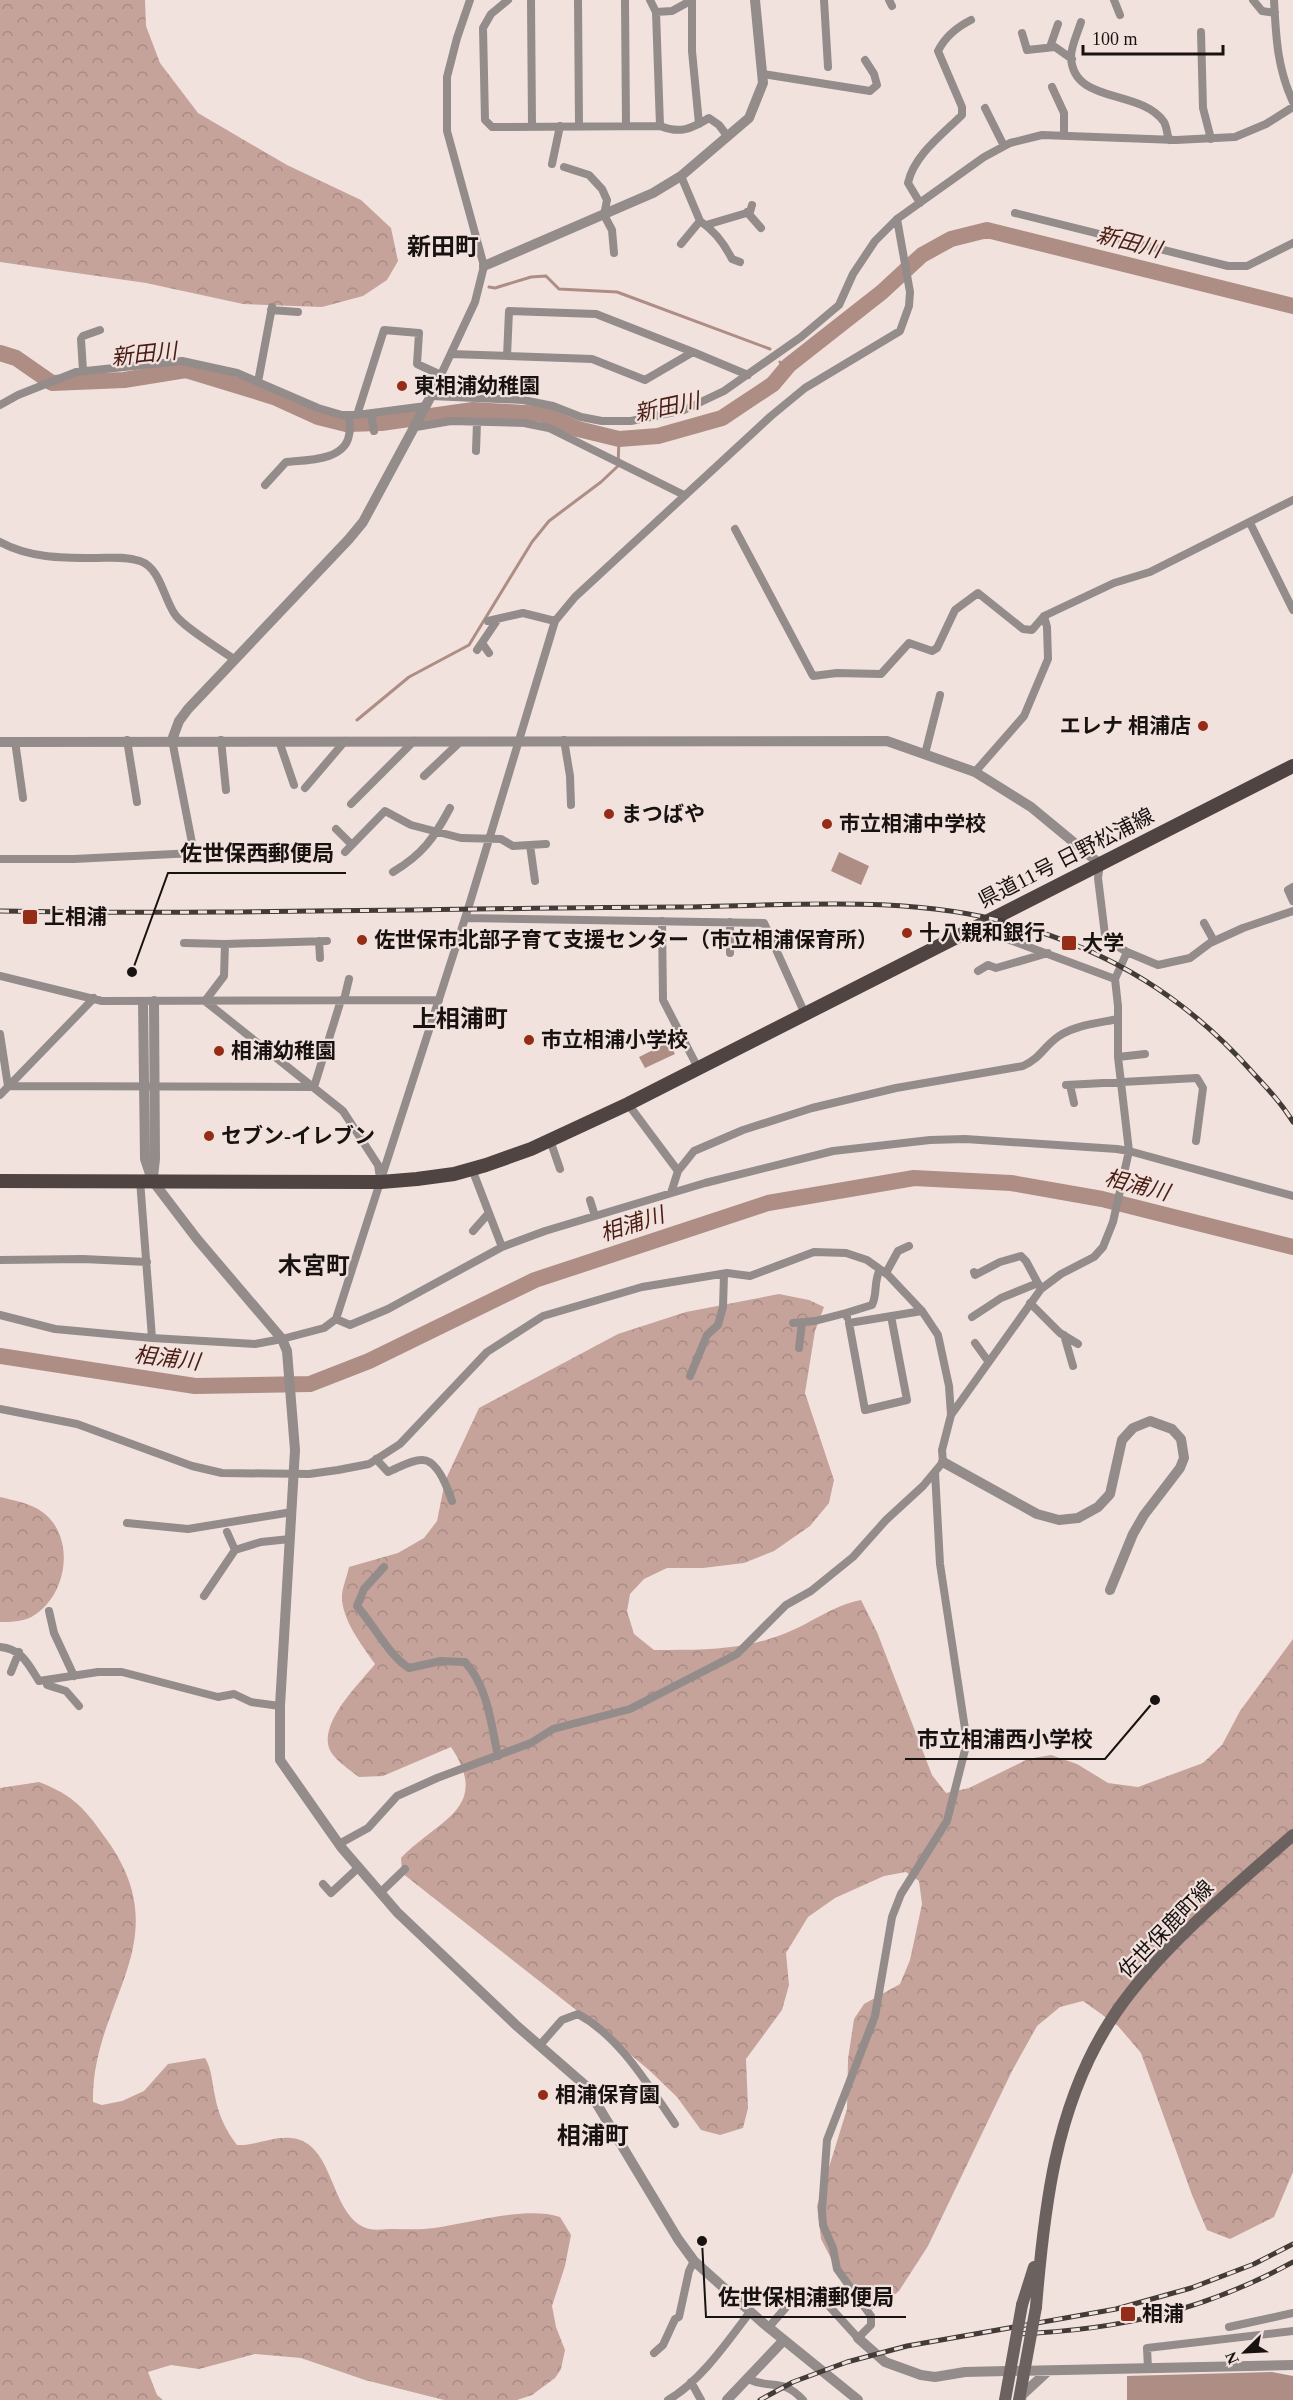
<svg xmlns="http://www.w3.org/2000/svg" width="1293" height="2400" viewBox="0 0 1293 2400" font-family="'Times New Roman','Noto Sans JP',serif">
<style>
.forest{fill:url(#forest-crowns)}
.water{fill:#ae8d85}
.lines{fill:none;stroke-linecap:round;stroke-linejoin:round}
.stream{stroke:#ae8d85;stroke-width:3}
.river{stroke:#ae8d85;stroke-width:16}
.minor{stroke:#938c8a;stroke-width:8}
.tertiary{stroke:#938c8a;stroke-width:10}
.secondary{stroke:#6b615f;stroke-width:12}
.primary{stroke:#4f4441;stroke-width:14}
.rail-casing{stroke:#423b38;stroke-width:5}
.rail{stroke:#f2e2de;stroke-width:3;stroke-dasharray:9;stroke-linecap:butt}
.secondary-bridge{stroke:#6b615f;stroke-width:12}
.poi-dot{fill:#952c17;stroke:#f2e2de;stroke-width:2}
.labels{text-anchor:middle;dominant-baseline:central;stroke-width:4.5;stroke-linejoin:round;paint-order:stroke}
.poi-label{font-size:21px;font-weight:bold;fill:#181311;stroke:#f2e2de;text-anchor:start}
.street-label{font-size:21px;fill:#181311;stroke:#f2e2de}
.water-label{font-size:22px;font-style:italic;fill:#4a1d13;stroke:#f2e2de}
.quarter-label{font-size:24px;font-weight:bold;fill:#181311;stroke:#f2e2de}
.leader{fill:none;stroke:#181311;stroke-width:2}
.callout-dot{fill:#181311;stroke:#f2e2de;stroke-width:2}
.callout-label{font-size:22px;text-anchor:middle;font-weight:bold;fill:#181311;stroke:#f2e2de;stroke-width:4.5;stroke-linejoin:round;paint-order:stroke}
</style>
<defs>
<pattern id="forest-crowns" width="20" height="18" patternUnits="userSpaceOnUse" patternTransform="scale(1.5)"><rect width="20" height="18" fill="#c5a39b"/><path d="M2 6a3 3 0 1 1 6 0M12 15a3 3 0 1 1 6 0" fill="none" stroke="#a88b84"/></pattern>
</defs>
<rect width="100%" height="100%" fill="#f2e2de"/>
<path class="forest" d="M0 0H145L146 26 160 63 198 113 287 165 361 200 391 228 398 261 387 280 363 296 322 307 243 304 146 283 0 262Z
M779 1294 809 1300 824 1307 815 1331 805 1393 834 1480 829 1503 810 1526 774 1551 744 1563 703 1568H667L644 1579 630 1594 627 1611 634 1634 654 1650C698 1650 739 1651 781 1635 809 1625 831 1606 861 1600L877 1632 932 1775 946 1793 969 1788 1028 1759 1051 1755 1077 1764 1108 1783 1138 1787 1203 1763 1222 1745 1240 1711 1293 1639V2172L1274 2217 1230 2239 1207 2230 1192 2195 1141 2053 1118 2026 1083 2001 1060 2007 1037 2026 1012 2071 928 2246 899 2291 881 2306 867 2310 854 2303 821 2239 817 2206 847 2109 848 2059 854 2019 864 2004 900 1984 910 1960 922 1904 919 1881 906 1872 884 1876 835 1898 808 1917 786 1953 789 1985 782 2010 746 2059 748 2108 743 2128 720 2135 701 2130 677 2097 649 2070 585 2017 402 1873 401 1858C438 1819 492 1809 451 1747L383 1776 359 1777C350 1770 333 1759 329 1748 320 1721 360 1683 375 1664 362 1645 341 1619 342 1595 343 1586 347 1576 349 1567L398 1553 424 1538 437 1521 445 1481 479 1408 618 1334 686 1312Z
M0 1497C12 1500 25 1502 36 1508 76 1529 70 1591 36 1614 25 1622 12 1622 0 1622Z
M39 1782C75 1796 85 1809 107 1840 180 1942 91 2001 93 2102L102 2105 122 2101 144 2091 168 2064 205 2058C212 2069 212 2083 215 2096 218 2114 226 2131 237 2145 255 2146 273 2136 291 2138 335 2142 329 2214 366 2228 373 2231 385 2229 393 2229 407 2229 421 2230 434 2228 471 2223 525 2206 560 2217L571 2235 565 2266 552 2306 556 2327 565 2350 561 2369 555 2378 532 2395 517 2400H444L365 2380 301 2358 255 2354 199 2369 171 2365 148 2372 157 2395 163 2400H0V1788Z"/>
<path class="water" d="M839 852 869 866 861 885 831 871Z
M669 1042 675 1054 645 1068 639 1057Z
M1272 2372 1293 2376V2400H1127V2376Z"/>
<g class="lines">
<path class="stream" d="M489 287 495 288 531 277 546 276 559 289 617 292 770 349
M780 362 786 369
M357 720 409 677 469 645 532 542 549 521 601 482 618 466 619 439"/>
<path class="river" d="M0 353 16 358 52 383 124 380 186 370 274 397 318 417 346 424 381 423 473 410 542 414 578 429 619 439 658 436 722 418 773 384 789 365 882 292 922 255 951 239 987 230 1293 306
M0 1356 195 1386 310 1384 369 1361 535 1280 768 1203 914 1178 1011 1183 1102 1199 1293 1247"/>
<path class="minor" d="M470 0 457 38 447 77V131L484 266 475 302 431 396 523 400 553 406 581 417 602 421H631L684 410 724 391 801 337 839 305 853 274 875 241 897 219 984 157 1010 143 1042 135 1176 140 1235 137 1266 124 1293 107
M508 0 491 14 483 28 485 120 492 127 660 126C680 134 691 129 709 118L719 125 728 137
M531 0 532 127
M578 0 579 126
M625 0 626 126
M650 0 656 12 660 126
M824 0 828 67
M889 0 892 6
M1114 0 1120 15
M1253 0 1262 11 1275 13
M1274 0C1276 37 1277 67 1293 102
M656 12 672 11 692 0V51L699 124
M1081 22C1078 32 1071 46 1071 57 1073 105 1140 88 1164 122 1167 127 1167 135 1169 140
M1201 32 1203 108 1211 139
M1022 33 1027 50 1055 47 1072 59
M1050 47 1058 24
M763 74 870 91 877 85 874 74 865 60
M1052 87 1064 113V136
M985 108 1004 146
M552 164 560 126
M564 167 589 175 602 189 607 200 604 215 612 230 614 253
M681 176 700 221 681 244
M920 203 908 183C914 155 943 134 962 115V107L938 51C945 37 957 27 971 20
M747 212 761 228
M1015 213 1228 266H1247L1293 243
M700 221C715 231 724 243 732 259L740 262
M706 225 750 212 752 205
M271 310 298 312
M451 354 592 359 645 380 693 352 748 375
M507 356 509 311 596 314 693 352
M83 371 81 339 83 336 100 330
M258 382 272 307
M0 405 18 395 76 372 182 361 237 373 318 408 342 415H357L426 406
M371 413 374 431
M357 415 384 330 419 333 417 364 441 375
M416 427 451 421 524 423 549 428 684 495
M476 451 477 422
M265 485 286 462C306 460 345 461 349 435 351 429 349 421 349 415
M1250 523 1293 610
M735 529 813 676 837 673 881 674 909 643 932 651 937 648 955 610 978 593 1023 629 1032 630 1044 616 1114 583 1150 572 1293 500
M0 542C29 558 62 558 94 558 109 558 125 556 140 561 160 568 163 596 174 613 181 626 222 650 235 660
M488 621 523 613 555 621
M482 643 489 653
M477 650 498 619
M127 740 137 802
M221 740 226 790
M564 740 570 776 571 805
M15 741 23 798
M279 741 294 785
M925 754 940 695
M975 772 1024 716 1048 659 1047 627 1044 616
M424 776 461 741
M305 788 345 741
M351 804 414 741
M336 829 352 845
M530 845 535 881
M345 852 385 811 411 825 461 838 501 839 513 846 546 844
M0 859H74L194 853 172 740
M393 872C423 854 434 838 450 808
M1293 887 1288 890 1293 901
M465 918 764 923 805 1014
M662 921 663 1000 698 1068
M730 922V953
M985 923 1007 939 1115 979
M1204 923 1214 941
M319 941 320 958
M184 943 225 944 224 976 205 1001
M225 944 327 941
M1127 952 1158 965 1190 958 1210 943 1243 928 1293 911
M978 971 988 965 996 968 1048 953
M0 976 102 1001 439 1000
M344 1000 349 979
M205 1001 343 1111 378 1165 380 1178
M0 1034 8 1086
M1118 1057 1145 1054
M1066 1085 1197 1078 1203 1088 1196 1141
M1070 1085 1074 1103
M8 1086 314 1087
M314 1087 341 1000
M0 1095 94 998
M628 1104 678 1171 694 1151 743 1130 812 1108 896 1088 1023 1066C1042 1057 1043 1047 1059 1036 1075 1025 1099 1023 1118 1019
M550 1140 560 1169
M472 1169 502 1247
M140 1180 152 1338
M671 1193 678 1171
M590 1200 595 1216
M473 1231 488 1214
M0 1260 83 1259 147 1262
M974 1272 975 1275 1000 1262 1021 1256 1026 1261 1041 1289
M886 1273 898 1251 909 1246
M1030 1303 1060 1333 1078 1344
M846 1313 872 1305C878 1292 873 1284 880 1269
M0 1315 55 1329 152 1338 255 1344 282 1339 324 1328 336 1319 468 909 555 621 575 597 771 416 805 388 900 331 909 306 910 292 897 219
M891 1316 907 1400 865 1410 849 1323 922 1311
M972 1317 1001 1298 1038 1283
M336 1319 350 1325 388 1309 502 1247 545 1231 705 1183 833 1151 930 1140 965 1139 1117 1149 1129 1151 1293 1196
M793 1323 815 1321 846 1313 847 1317
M1064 1335 1073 1366
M975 1343 988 1361
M799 1348 802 1322
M690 1376 707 1335 718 1325 723 1307 724 1274
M0 1409 77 1424 192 1466 222 1473 309 1474 338 1470 369 1464 400 1444 487 1352 543 1316 642 1287 727 1273 750 1276 814 1252 846 1253 867 1260 888 1275 922 1311 938 1335 949 1386 951 1415 942 1450 943 1462 923 1486 886 1520 853 1557 811 1591 786 1605 737 1654 630 1709 553 1729 531 1743 437 1778 397 1796 368 1828 339 1844
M951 1415 1041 1289 1061 1274 1094 1257 1103 1247 1113 1222 1129 1151 1118 1057V1006L1115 979 1127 952 1109 941 1105 935 1098 878 1100 864
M376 1459 388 1472C398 1468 411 1460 421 1460 437 1458 448 1489 452 1501
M127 1523 188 1529 292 1512
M227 1532 235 1550
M384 1567 364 1589 357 1606C373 1624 390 1657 409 1668L441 1661 465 1662C488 1687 491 1724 498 1756
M204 1596 235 1550 261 1542 290 1539
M49 1611 54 1633 74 1676
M0 1647C22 1649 28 1664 39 1681L98 1672H122L218 1697 234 1694 251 1702 280 1706
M11 1672 19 1652
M48 1680 47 1685 66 1691 79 1706
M323 1884 331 1893 358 1868
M380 1893 405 1869
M540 2045 562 2020 578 2014C620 2037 648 2085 675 2124
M1229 2327 1293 2313
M768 2328 795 2297 819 2295 858 2338 871 2325V2316L837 2269 833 2248 823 2225 822 2210 827 2140 875 2016 892 1917 901 1894 947 1821 967 1742 940 1564 935 1472
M654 2353 663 2345 675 2319 679 2317 689 2271 694 2261
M1148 2368 1147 2348 1293 2331
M748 2379C772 2390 782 2377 803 2400
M691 2382 701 2400
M668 2400C700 2382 728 2341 750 2312"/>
<path class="tertiary" d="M484 266 653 193 681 176 749 118 763 83 755 0
M172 740 179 721 188 709 349 539 363 522 431 396
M0 742 887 741 975 772 1031 807 1100 864
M143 1002 145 1159 152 1180 197 1239 282 1339 287 1351 295 1450 280 1706V1760L341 1847 397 1912 517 2026 586 2086 678 2239 694 2261 763 2323 858 2400
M153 1177 155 1159 154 1001
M943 1462 1037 1514 1059 1520 1078 1518 1098 1507 1110 1494 1122 1440 1133 1428 1150 1421 1172 1429 1181 1439 1184 1458 1180 1468 1144 1515 1133 1534 1110 1590
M858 2338 885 2362 921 2375 935 2377 965 2372 1293 2365
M727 2400 783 2341
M1021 2400 1022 2395 1048 2371"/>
<path class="secondary" d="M1022 2305 1034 2267
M1036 2307C1044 2209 1055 2108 1109 2023 1152 1954 1232 1889 1293 1835"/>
<path class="primary" d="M0 1181 381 1182 417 1179 454 1174 486 1165 531 1149 628 1104 1293 766"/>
<defs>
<path id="rail" d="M0 911C226 915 453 908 679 907 790 906 905 894 1013 924 1110 950 1188 999 1254 1074 1268 1089 1282 1104 1293 1122
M1017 2334C1119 2330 1203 2311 1293 2262
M760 2400 793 2382 847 2362 907 2346 1116 2309 1191 2288 1254 2264 1293 2244"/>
</defs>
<use href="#rail" class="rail-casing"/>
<use href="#rail" class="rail"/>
<path class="secondary-bridge" d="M1005 2400 1022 2305
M1019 2400 1036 2307"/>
</g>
<g class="poi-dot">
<circle cx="402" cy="386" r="6"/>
<circle cx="1203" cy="726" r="6"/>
<circle cx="609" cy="814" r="6"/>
<circle cx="827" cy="824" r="6"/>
<rect x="22" y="909" width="16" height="16" rx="3"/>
<circle cx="907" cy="933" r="6"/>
<circle cx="362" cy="940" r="6"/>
<rect x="1061" y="935" width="16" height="16" rx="3"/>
<circle cx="529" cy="1040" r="6"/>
<circle cx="219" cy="1051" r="6"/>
<circle cx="209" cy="1136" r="6"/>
<circle cx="543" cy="2095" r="6"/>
<rect x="1120" y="2306" width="16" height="16" rx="3"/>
</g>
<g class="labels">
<g class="poi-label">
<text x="414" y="386">東相浦幼稚園</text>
<text x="1191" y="726" text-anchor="end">エレナ 相浦店</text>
<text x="621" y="814">まつばや</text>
<text x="839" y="824">市立相浦中学校</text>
<text x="44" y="917">上相浦</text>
<text x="919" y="933">十八親和銀行</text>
<text x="374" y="940">佐世保市北部子育て支援センター（市立相浦保育所）</text>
<text x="1082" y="943">大学</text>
<text x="541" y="1040">市立相浦小学校</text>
<text x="231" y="1051">相浦幼稚園</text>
<text x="221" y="1136">セブン-イレブン</text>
<text x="555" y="2095">相浦保育園</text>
<text x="1142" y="2314">相浦</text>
</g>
<g class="street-label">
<text transform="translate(1066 858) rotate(-27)">県道11号 日野松浦線</text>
<text transform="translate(1166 1929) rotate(-46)">佐世保鹿町線</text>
</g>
<g class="water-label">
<text transform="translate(1129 242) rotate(14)">新田川</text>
<text transform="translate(144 354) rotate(-6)">新田川</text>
<text transform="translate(667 407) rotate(-12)">新田川</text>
<text transform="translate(1137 1185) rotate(14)">相浦川</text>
<text transform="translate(632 1224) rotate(-18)">相浦川</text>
<text transform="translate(167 1358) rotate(7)">相浦川</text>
</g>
<g class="quarter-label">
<text x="443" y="247">新田町</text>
<text x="460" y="1019">上相浦町</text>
<text x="314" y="1266">木宮町</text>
<text x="593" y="2136">相浦町</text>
</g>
</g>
<path class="leader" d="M132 972L168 873H346M1155 1700L1105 1759H905M702 2241L706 2317H906"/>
<g class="callout-dot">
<circle cx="132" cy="972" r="6"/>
<circle cx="1155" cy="1700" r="6"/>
<circle cx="702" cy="2241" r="6"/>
</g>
<g class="callout-label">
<text x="257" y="861">佐世保西郵便局</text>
<text x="1005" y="1747">市立相浦西小学校</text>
<text x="806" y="2305">佐世保相浦郵便局</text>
</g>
<g transform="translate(1245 2352) rotate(246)" stroke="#f2e2de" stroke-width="4.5" paint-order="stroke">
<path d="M0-4.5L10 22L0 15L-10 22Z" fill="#181311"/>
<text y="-9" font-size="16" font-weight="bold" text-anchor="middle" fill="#181311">N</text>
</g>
<path d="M1083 45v9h140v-9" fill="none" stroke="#181311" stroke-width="3"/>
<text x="1092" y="45" font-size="18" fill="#181311" stroke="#f2e2de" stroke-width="4.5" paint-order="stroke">100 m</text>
</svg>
